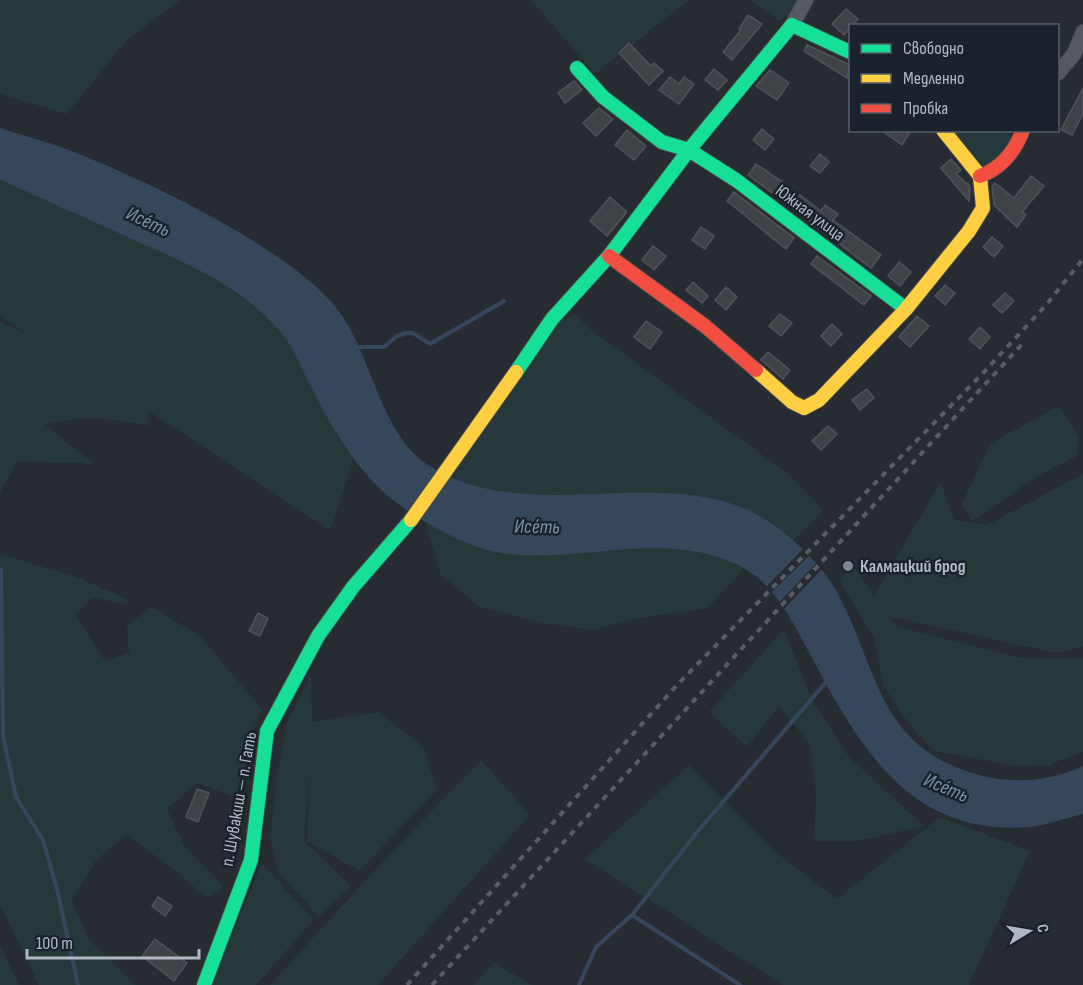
<svg xmlns="http://www.w3.org/2000/svg" width="1083" height="985" viewBox="0 0 1083 985" font-family="'Sofia Sans Condensed',sans-serif">
<style>
.green{fill:#263839}
.water{fill:#36475b}
.pier{fill:#272c32}
.lines{fill:none;stroke-linecap:round;stroke-linejoin:round}
.stream{stroke:#36475b;stroke-width:4}
.building{fill:#3f4348;stroke:#4e535a;stroke-width:1.5}
.street-casing{stroke:#44484d;stroke-width:16}
.fast-casing{stroke:#44484d;stroke-width:16}
.slow-casing{stroke:#44484d;stroke-width:16}
.jam-casing{stroke:#44484d;stroke-width:16}
.street{stroke:#565a60;stroke-width:14}
.fast{stroke:#16e098;stroke-width:14}
.slow{stroke:#ffcf43;stroke-width:14}
.jam{stroke:#f24e42;stroke-width:14}
.rail{stroke:#5a5e64;stroke-width:4;stroke-dasharray:6 6;stroke-linecap:butt}
.poi-dot{fill:#7f8791;stroke:#1a222c;stroke-width:2}
.labels{text-anchor:middle;dominant-baseline:central;stroke-width:5;stroke-linejoin:round;paint-order:stroke}
.street-label{font-size:18px;fill:#afb8c4;stroke:#1a222c}
.poi-label{font-size:18px;font-weight:bold;fill:#afb8c4;stroke:#1a222c;text-anchor:start}
.water-label{font-size:20px;font-style:italic;fill:#7990aa;stroke:#1a222c}
</style>
<rect width="100%" height="100%" fill="#272c32"/>
<path class="green" d="M0 0H180L126 41 67 114 0 94Z
M531 0H689L595 74Z
M749 0H806L780 21Z
M950 131H1005L1014 139 1001 162 980 168Z
M0 180C42 198 83 217 125 236 180 261 250 283 285 336 310 376 326 421 353 460L330 530 148 411 149 426C113 419 81 414 45 425L95 464 17 461 0 493V321L30 335 0 316Z
M575 314 590 329 787 473 824 511 792 541C720 472 614 501 525 496 500 495 478 487 454 478L456 458 556 322Z
M1059 406 1079 437 1077 456 1038 476 972 521 961 505 991 443Z
M1083 474V647L1056 653 888 616 895 626 1021 658H1083V752L1048 765 1017 766 933 751 907 721 883 685 874 637 839 580 853 564 874 595 941 482 954 520 987 525Z
M425 521 471 545 531 554 658 548 694 549 720 557 744 569 708 608 634 619 593 630 543 623 480 607 441 575Z
M0 554 77 577 127 599V604L92 598 75 615 105 661 129 653 127 625 152 607 200 636 262 709 248 743 243 800 197 783 167 809 184 846 224 887 206 898 175 870 126 835 96 860 72 901 89 940 136 985H39L0 905Z
M784 629 812 700 849 757 924 826 858 841H814L816 794 810 744 779 706 747 747 709 712Z
M311 676 312 722 378 712 423 746 437 790 359 871 307 841 310 766 304 841 351 886 319 917 278 872 270 840 277 773 288 720Z
M481 760 530 815 378 985H270L372 873Z
M689 765 778 854 837 899 940 817 1030 851 969 985H783L585 859Z
M262 863 314 920 256 985H211Z
M0 945 19 985H0Z
M494 962 531 985H474Z"/>
<path class="water" d="M0 128C26 137 53 143 79 154 149 182 299 253 341 314 373 360 382 437 430 466 536 533 684 451 782 531 801 547 825 569 837 592 880 672 877 749 983 776 1018 784 1050 781 1083 766V814C1065 818 1048 825 1030 827 909 837 859 746 810 654 792 622 778 588 745 569 668 525 579 567 496 552 471 547 449 535 427 523 366 488 341 445 310 385 301 368 293 346 280 331 236 281 184 263 125 236 83 217 42 198 0 180Z"/>
<path class="pier" d="M804 548 810 555 770 594 765 588Z
M817 562 823 568 783 610 778 604Z"/>
<g class="lines">
<path class="stream" d="M359 347H384L397 336 406 333H413L430 344 504 301
M1 570 3 736 16 797 43 840 57 889 78 985
M632 915 698 831 827 681
M579 985 596 947 632 915 740 985"/>
</g>
<path class="building" d="M846 9 858 19 844 35 832 24Z
M748 15 762 24 732 60 723 52 741 30 739 29Z
M629 43 651 66 654 63 663 71 649 85 619 53Z
M807 45 850 65 847 78 804 51Z
M714 69 727 80 718 90 705 80Z
M770 70 789 83 777 100 756 86Z
M670 77 679 84 684 77 694 84 679 104 659 90Z
M574 81 582 90 565 103 558 93Z
M1083 88V114L1072 135 1061 130Z
M599 108 613 119 596 136 583 123Z
M762 129 774 139 765 150 753 140Z
M627 130 646 146 634 160 615 145Z
M881 130H903L909 134 902 145Z
M820 154 829 162 820 173 810 166Z
M951 159 961 170 956 174 970 186 969 201 941 168Z
M756 164 784 183 775 195 748 175Z
M1031 176 1044 186 1022 212 1026 215 1017 227 994 205 992 186 995 183 1014 198Z
M734 192 794 238 786 249 727 201Z
M800 195 821 211 825 205 838 214 833 220 881 255 871 268 791 207Z
M610 197 627 212 607 236 590 221Z
M701 227 714 236 705 249 692 240Z
M992 237 1003 246 994 257 983 247Z
M653 246 666 256 654 270 642 260Z
M817 256 871 296 864 305 811 264Z
M899 262 911 272 900 286 888 276Z
M693 282 708 296 702 303 686 290Z
M945 285 955 293 945 305 935 296Z
M726 287 737 297 726 310 715 300Z
M1005 293 1014 301 1002 313 993 305Z
M780 314 792 323 781 336 769 326Z
M917 316 929 326 910 347 899 337Z
M646 321 662 332 650 349 634 337Z
M832 324 842 334 831 346 821 336Z
M980 327 990 337 980 349 969 339Z
M768 352 790 370 783 379 761 360Z
M867 389 874 398 860 410 852 400Z
M828 426 837 434 821 450 812 441Z
M258 613 268 618 260 636 249 631Z
M197 789 209 793 198 822 186 817Z
M158 897 172 906 165 916 152 906Z
M155 939 187 963 174 981 142 956Z"/>
<g class="lines">
<defs>
<path id="street" d="M792 25 806 0
M1058 73 1074 54 1083 32"/>
<path id="fast" d="M577 68 603 97 662 142 689 150 736 180 906 309
M516 372 552 319 609 256 689 150 792 25 850 52
M204 985 251 860 267 731 318 636 353 587 411 520"/>
<path id="slow" d="M943 130 980 176
M756 370 792 402 804 408 819 400 906 309 969 231 983 208 980 176
M411 520 516 372"/>
<path id="jam" d="M980 176C1002 168 1015 151 1023 130
M609 256 705 326 756 370"/>
</defs>
<use href="#street" class="street-casing"/>
<use href="#fast" class="fast-casing"/>
<use href="#slow" class="slow-casing"/>
<use href="#jam" class="jam-casing"/>
<use href="#street" class="street"/>
<use href="#fast" class="fast"/>
<use href="#slow" class="slow"/>
<use href="#jam" class="jam"/>
<path class="rail" d="M407 985 678 684 985 371 1046 305 1083 259
M432 985 1025 341"/>
</g>
<circle class="poi-dot" cx="848" cy="566" r="6"/>
<g class="labels">
<g class="street-label">
<text transform="translate(810 213) rotate(37)">Южная улица</text>
<text transform="translate(239 799) rotate(-80)">п. Шувакиш — п. Гать</text>
</g>
<g class="poi-label">
<text x="860" y="566">Калмацкий брод</text>
</g>
<g class="water-label">
<text transform="translate(148 222) rotate(25)">Исе́ть</text>
<text transform="translate(537 527) rotate(1)">Исе́ть</text>
<text transform="translate(946 788) rotate(23)">Исе́ть</text>
</g>
</g>
<rect x="849" y="24" width="210" height="108" fill="#1a222c" stroke="#565e69" stroke-width="1.5"/>
<rect x="861" y="44" width="30" height="9" fill="#16e098" stroke="#565e69" stroke-width="1.5"/>
<text x="903" y="54" font-size="18" fill="#afb8c4">Свободно</text>
<rect x="861" y="74" width="30" height="9" fill="#ffcf43" stroke="#565e69" stroke-width="1.5"/>
<text x="903" y="84" font-size="18" fill="#afb8c4">Медленно</text>
<rect x="861" y="104" width="30" height="9" fill="#f24e42" stroke="#565e69" stroke-width="1.5"/>
<text x="903" y="114" font-size="18" fill="#afb8c4">Пробка</text>
<g transform="translate(1029 931) rotate(79)" stroke="#1a222c" stroke-width="4.5" paint-order="stroke">
<path d="M0-4.5L10 22L0 15L-10 22Z" fill="#afb8c4"/>
<text y="-9" font-size="16" font-weight="bold" text-anchor="middle" fill="#afb8c4">С</text>
</g>
<path d="M27 949v9h172v-9" fill="none" stroke="#afb8c4" stroke-width="3"/>
<text x="36" y="949" font-size="18" fill="#afb8c4" stroke="#1a222c" stroke-width="4.5" paint-order="stroke">100 m</text>
</svg>
